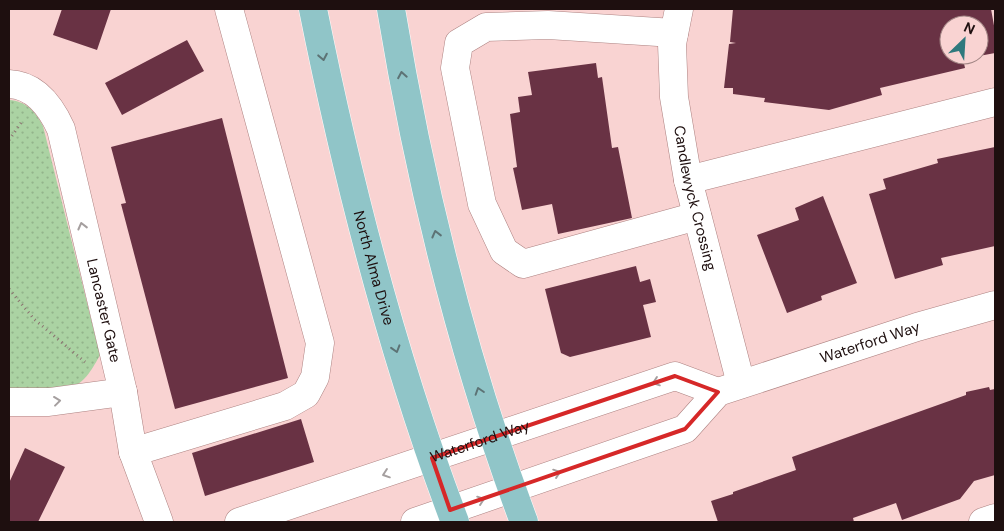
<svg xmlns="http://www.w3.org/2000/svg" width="1004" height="531" viewBox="0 0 1004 531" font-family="'DM Sans',sans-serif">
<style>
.park{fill:url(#park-dots)}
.building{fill:#693244;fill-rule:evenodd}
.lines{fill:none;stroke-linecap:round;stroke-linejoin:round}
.minor-casing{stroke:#ad8281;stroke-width:29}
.major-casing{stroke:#fff;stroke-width:29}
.path{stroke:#8a706f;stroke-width:3;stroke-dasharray:1 4;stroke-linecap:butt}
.minor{stroke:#fff;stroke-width:28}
.major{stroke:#90c5c8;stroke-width:28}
.oneway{stroke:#5d7375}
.oneway2{stroke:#a59f9f}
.marked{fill:none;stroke:#d62828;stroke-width:4;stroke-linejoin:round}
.labels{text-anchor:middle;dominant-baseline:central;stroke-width:5;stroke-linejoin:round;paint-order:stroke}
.street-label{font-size:15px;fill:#1e0f0f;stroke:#f9d3d2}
</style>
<defs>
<pattern id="park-dots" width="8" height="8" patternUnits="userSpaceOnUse" patternTransform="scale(1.25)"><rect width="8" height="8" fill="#abd3a3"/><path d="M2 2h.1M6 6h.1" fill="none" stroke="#93b48b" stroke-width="1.8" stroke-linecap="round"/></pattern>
</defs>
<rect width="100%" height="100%" fill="#f9d3d2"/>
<path class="park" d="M9 100C26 101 35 111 43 126L100 355C94 366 85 383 72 387 59 392 23 390 9 389Z"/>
<path class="building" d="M62 9H111L97 50 53 35Z
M733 9H991L995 31V53L963 59 965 68 880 88 882 95 829 110 764 102 765 98 733 94V88H724L729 44 736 43 730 42ZM949 25H979V55H949Z
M187 40 204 71 122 115 105 83Z
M596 63 598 78 602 77 612 148 618 147 632 218 558 234 552 204 522 210 513 168 517 167 510 114 520 112 518 97 532 95 528 72Z
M222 118 288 378 175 409 121 204 126 203 111 147Z
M995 147V246L941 258 943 265 895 279 869 194 886 189 883 179 938 163 937 159Z
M823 196 857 283 821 296 822 300 787 313 757 235 799 220 795 208Z
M636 266 640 282 650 279 656 302 643 305 651 337 570 357 561 353 545 289Z
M989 387 990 390 995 389V475L974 481 960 499 902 520 896 503 853 518 854 522H718L711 501 733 494V492L796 470 792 457 966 395V392Z
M301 419 314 462 205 496 192 453Z
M25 448 65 467 38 522H9V483Z"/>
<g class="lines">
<defs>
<g id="minor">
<path id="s1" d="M679 9 672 44 674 97 688 180 741 384"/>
<path d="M674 33 548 25 486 27 459 43 455 68 482 204 504 251 523 264 697 216"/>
<path id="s2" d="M9 84C35 85 51 107 61 129L123 392 133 452 159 522"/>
<path d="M688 180 995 102"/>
<path d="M9 402H49L123 392"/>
<path d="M133 452 285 406 306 394 315 377 320 343 229 9"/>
<path id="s3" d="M239 522 675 376 718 392"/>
<path id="s4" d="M415 522 685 429 718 392 917 327 995 305"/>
<path d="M983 522 995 518"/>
</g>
<g id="major">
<path id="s5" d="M313 9C348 183 392 356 455 522"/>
<path d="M391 9C420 184 462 356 524 522"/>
</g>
</defs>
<use href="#minor" class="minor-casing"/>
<use href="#major" class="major-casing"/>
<path class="path" d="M9 140 23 120
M9 289 34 319 85 362"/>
<use href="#minor" class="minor"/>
<use href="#major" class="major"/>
</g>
<defs><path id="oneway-chevron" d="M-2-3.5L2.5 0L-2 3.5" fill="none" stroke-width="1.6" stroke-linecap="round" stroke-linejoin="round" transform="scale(1.25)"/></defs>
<g class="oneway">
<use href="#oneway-chevron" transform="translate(323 57) rotate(79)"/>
<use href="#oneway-chevron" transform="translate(402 75) rotate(-100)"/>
<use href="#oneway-chevron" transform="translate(436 234) rotate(-104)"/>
<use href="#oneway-chevron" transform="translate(396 349) rotate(73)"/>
<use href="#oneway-chevron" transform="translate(479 391) rotate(-108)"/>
</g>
<g class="oneway2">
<use href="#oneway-chevron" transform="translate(82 226) rotate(-104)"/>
<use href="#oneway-chevron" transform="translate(656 382) rotate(161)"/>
<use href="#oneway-chevron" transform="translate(57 401) rotate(-7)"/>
<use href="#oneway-chevron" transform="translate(557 473) rotate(-19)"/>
<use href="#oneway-chevron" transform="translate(386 474) rotate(161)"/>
<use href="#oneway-chevron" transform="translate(481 500) rotate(-19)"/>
</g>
<path class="marked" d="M675 376 718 392 685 429 450 510 432 458Z"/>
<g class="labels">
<g class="street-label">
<text stroke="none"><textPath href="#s1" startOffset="192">Candlewyck Crossing</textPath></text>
<text stroke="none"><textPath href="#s5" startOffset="266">North Alma Drive</textPath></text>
<text stroke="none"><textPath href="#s2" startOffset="259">Lancaster Gate</textPath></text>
<text stroke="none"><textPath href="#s4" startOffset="495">Waterford Way</textPath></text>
<text stroke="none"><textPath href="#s3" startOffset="254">Waterford Way</textPath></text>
</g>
</g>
<rect width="1004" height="531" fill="none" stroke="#1e0f0f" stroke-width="20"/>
<g transform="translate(964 40) rotate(25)"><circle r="24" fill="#f9d3d2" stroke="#a18584"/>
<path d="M0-4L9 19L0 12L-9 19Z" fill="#2f797d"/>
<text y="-8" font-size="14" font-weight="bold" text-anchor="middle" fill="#1e0f0f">N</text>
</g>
</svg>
